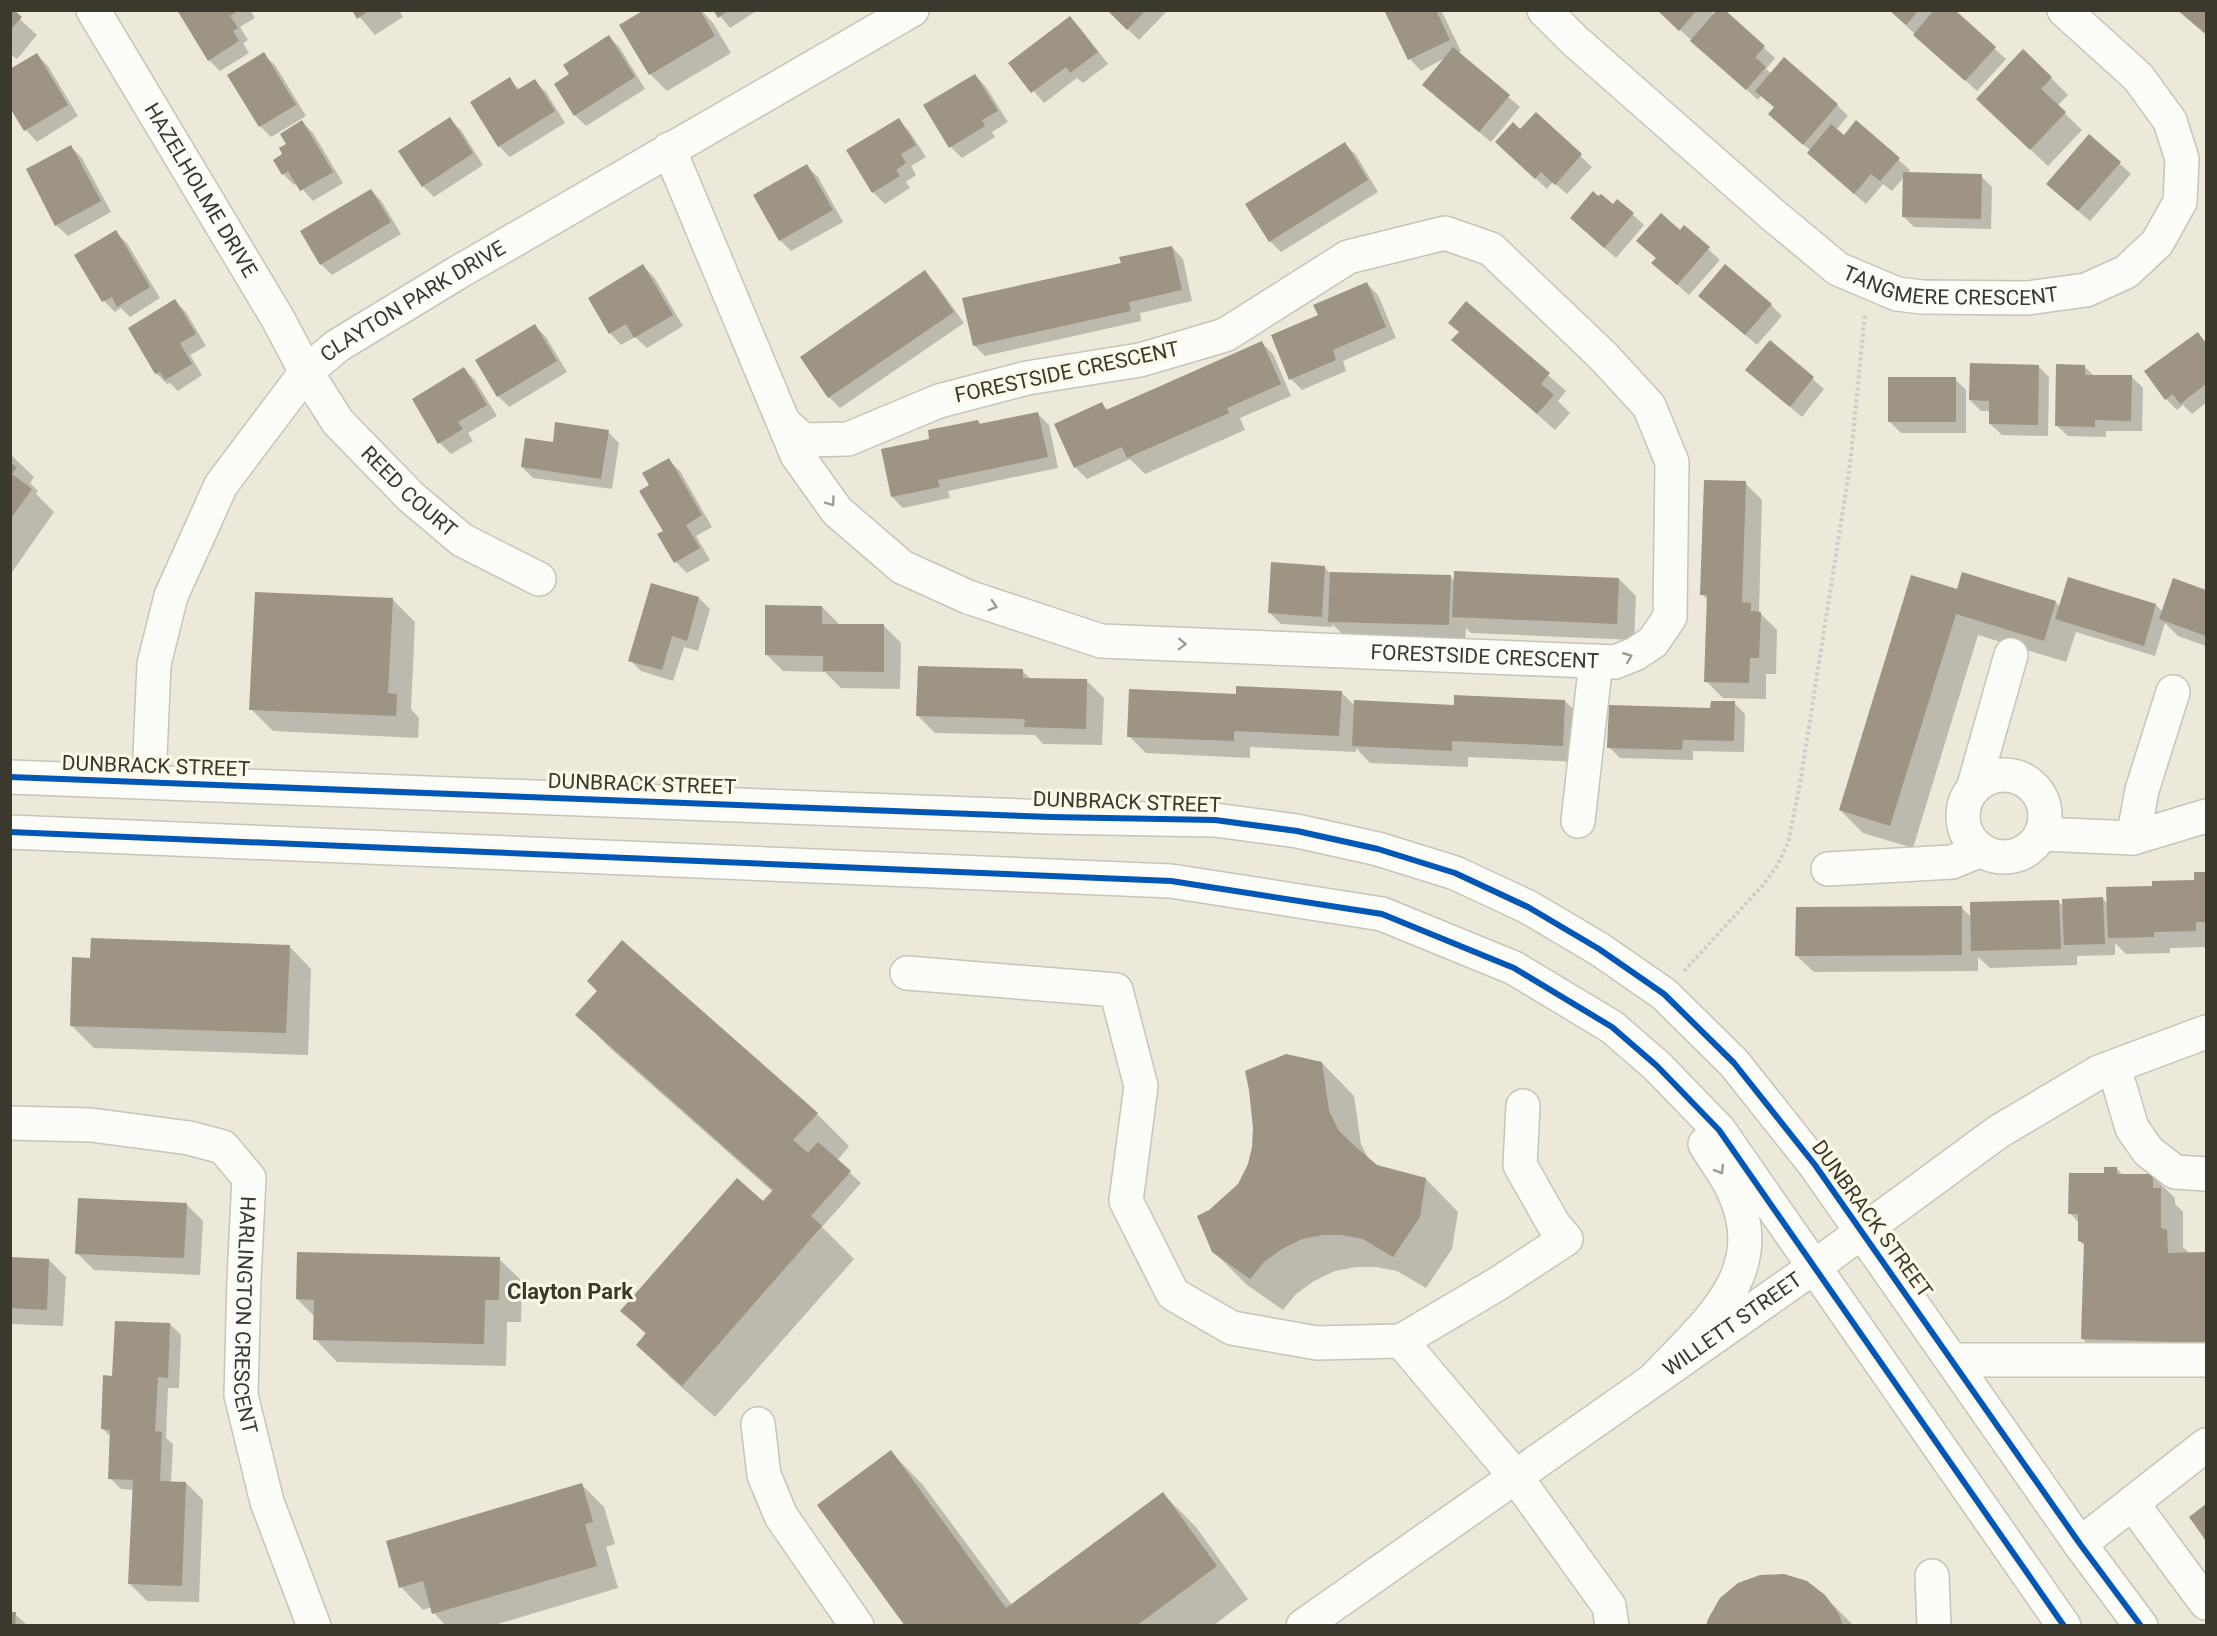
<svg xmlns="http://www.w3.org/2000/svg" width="2217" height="1636" viewBox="0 0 2217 1636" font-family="Roboto,sans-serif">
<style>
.shadow{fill:#0003}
.building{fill:#9d9484}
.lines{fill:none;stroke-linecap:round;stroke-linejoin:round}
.minor-casing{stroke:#c7c4b8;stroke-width:36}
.major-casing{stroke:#c7c4b8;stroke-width:36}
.path{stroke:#ceccc8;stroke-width:4;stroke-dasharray:3 3;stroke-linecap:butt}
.minor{stroke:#fcfcf9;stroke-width:33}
.major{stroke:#fcfcf9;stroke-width:33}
.cycleway-casing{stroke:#fefaea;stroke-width:10}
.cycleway{stroke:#0057b8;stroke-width:6}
.oneway{stroke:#9c9a93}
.labels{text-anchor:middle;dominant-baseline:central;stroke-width:6;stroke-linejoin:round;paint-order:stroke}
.street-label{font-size:21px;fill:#3b382d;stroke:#fefaea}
.neighbourhood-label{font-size:22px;font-weight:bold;fill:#3b382d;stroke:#fefaea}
</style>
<rect width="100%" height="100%" fill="#ece8da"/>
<path class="shadow" d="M10 10 37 35 17 59 10 54Z
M179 10H250L255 18 240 27 248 40 243 43 249 53 220 71 209 60Z
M354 10H399L403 17 375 35Z
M647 10H701L713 23 731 53 667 91 650 74Z
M715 10H758L730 28Z
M1108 10H1168L1139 40Z
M1386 10H1441L1461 51 1457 53 1520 107 1491 142 1435 96 1445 58 1421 71 1410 59Z
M1658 10H1711L1715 15 1723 10 1775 58 1766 69 1772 74 1837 105 1848 116 1836 130 1844 137 1856 122 1910 170 1907 174 1981 176 1992 187 1991 229 1914 227 1903 216 1904 177 1892 191 1883 184 1866 204 1820 164 1811 151 1781 125 1775 108 1761 96 1758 100Z
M1889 10H1952L2006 59 1977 91Z
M2179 10H2206V35L2189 20Z
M1070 18 1081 29 1108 64 1083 83 1077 78 1044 103 1010 64Z
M609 37 620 48 645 89 586 126 575 115 571 75Z
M263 54 275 65 306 116 271 137 260 126Z
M37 55 48 66 78 116 37 142 26 130 10 105Z
M975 75 986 87 1008 122 992 132 995 137 962 158 951 147 925 106Z
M2051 78 2068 95 2057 106 2082 130 2048 166 1995 116Z
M509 79 520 90 534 81 546 92 565 123 510 157 499 146Z
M1536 114 1592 167 1567 194 1553 182 1547 189 1508 153 1521 131Z
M449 119 461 130 483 165 434 197 423 186Z
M898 120 909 131 926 157 911 166 916 175 906 182 910 188 885 204 874 193 848 151Z
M302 122 313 133 343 183 313 201 297 183 294 185 283 174 284 155 288 145Z
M2089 136 2131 174 2090 221 2059 195Z
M1345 144 1356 155 1378 192 1281 252 1270 241Z
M71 147 82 158 111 212 68 236 56 225Z
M807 166 818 177 843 222 791 251 780 240Z
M371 190 382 202 401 234 332 275 321 264Z
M1618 201 1644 225 1616 258 1583 229Z
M1684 227 1720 260 1689 295 1665 274 1657 259 1638 241 1680 232Z
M115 232 127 243 160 298 130 317 121 308 115 312 104 301 76 256Z
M1172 247 1183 259 1192 301 1140 313 1141 321 985 356 974 345 1123 264Z
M643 266 654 277 683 326 647 348 635 337 621 345 610 333 590 298Z
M925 272 936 284 964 323 840 408 829 397Z
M1367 284 1378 295 1396 338 1343 361 1346 371 1302 390 1291 379 1320 316Z
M1700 296 1771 305 1782 316 1757 345Z
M175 301 186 312 206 346 190 355 202 375 178 391 170 383 167 384 156 373Z
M1466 303 1566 391 1558 401 1570 413 1555 430 1453 340 1460 333Z
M535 326 546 337 567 372 509 407 498 396Z
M2198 334 2206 342V403L2192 414 2183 405 2177 410 2166 399Z
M1770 342 1824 389 1802 417 1747 370Z
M1262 343 1273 354 1291 396 1240 418 1245 430 1145 474 1130 459 1087 479 1075 467 1056 424 1102 404 1108 410Z
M2038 366 2049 377 2048 436 2002 435 1990 424V411H1981L1970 400Z
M2085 367 2094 376 2132 377 2143 388 2142 431H2106V437L2068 436 2056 425Z
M464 369 475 380 497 416 468 433 473 441 451 454 440 443Z
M1955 379 1966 390V433H1901L1889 421Z
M1038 414 1049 425 1058 468 948 491 950 498 903 508 892 497 931 440 978 421 982 425Z
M608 432 619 443 612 489 533 478 522 467 554 443Z
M10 454 34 477 30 483 38 491 36 494 54 512 10 575Z
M668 459 680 471 712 527 696 536 710 560 687 573 676 562 651 485Z
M1745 483 1762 500 1759 612 1777 630 1776 674H1766V699L1723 698 1706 681 1708 600 1702 594Z
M1324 567 1330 573 1450 576 1455 582 1619 579 1636 596 1634 640 1471 633 1466 628 1465 642 1347 638 1332 624V627L1281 624 1269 612Z
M2174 580 2206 591V646L2178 636 2165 623 2155 656 2076 632 2066 662 1978 635 1913 848 1863 833 1840 810 1958 591 2056 602 2060 607 2156 605 2163 612Z
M699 598 710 609 698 651 684 647 673 681 641 671 630 660Z
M392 599 415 622 411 709 419 718 418 738 273 731 251 709Z
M822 607 839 624 884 626 901 643 900 689 841 688 825 672 783 671 766 654Z
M1022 671 1031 679 1087 681 1104 698 1102 745 1043 744 1035 735 935 733 918 716Z
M1341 692 1355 706H1455L1565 701 1582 718 1580 762 1468 757V767L1370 763 1356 748V752L1250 747V758L1146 753 1129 736 1237 696Z
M1734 703 1745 714 1744 752 1693 751V760L1620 758 1609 747Z
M2195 874H2206V947L2170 948V953L2126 954 2115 943V955L2077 956V965L1990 968 1978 957V971L1814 972 1797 956 1961 907 1972 918 2058 901 2064 907 2103 899 2108 904 2153 888 2195 881Z
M289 946 311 969 308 1055 94 1048 72 1026Z
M577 1015 817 1114 849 1146 837 1161 861 1183 822 1227 854 1259 715 1417 670 1377 638 1345 647 1335 622 1311 764 1203 773 1192 610 1048Z
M1322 1063 1354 1096 1361 1144 1368 1158 1377 1166 1426 1179 1458 1212 1452 1249 1426 1288 1397 1271 1376 1267H1356L1335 1271 1314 1281 1296 1294 1283 1310 1247 1285 1213 1251 1209 1211 1239 1185Z
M2116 1168 2123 1175 2152 1176 2175 1198V1204L2183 1212V1247L2190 1254 2206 1253V1364L2105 1361 2083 1339 2086 1247 2079 1240V1223L2070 1213 2106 1175Z
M186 1204 203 1221 200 1275 94 1270 77 1253Z
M10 1259 49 1260 66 1277 63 1326 10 1324Z
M499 1259 522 1281 521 1322H507L506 1366 337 1362 315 1339V1317L297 1299Z
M170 1324 181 1335 179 1388H168L166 1438 173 1444 171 1483H186L203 1500 199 1602 147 1601 130 1584 134 1490 121 1489 110 1478 111 1437 103 1429 114 1377Z
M891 1452 923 1485 1012 1605 1163 1494 1196 1527 1248 1599 1213 1626H907Z
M582 1485 604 1507 615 1544 606 1547 618 1588 491 1626H446L434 1613 432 1607 423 1610 401 1587Z
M1824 1596 1854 1626H1708Z
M15 1614 27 1625 26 1626H10Z"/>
<path class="building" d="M10 10H14L22 17 10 30Z
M177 10H239L230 16 238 28 233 31 239 41 208 61Z
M352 10H370L357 19Z
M644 10H681L682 13 685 10H700L715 36 649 75 619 25Z
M713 10H729L718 18Z
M1107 10H1146L1127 30Z
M1384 10H1436L1450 40 1408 60Z
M1657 10H1697L1679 31Z
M1717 10H1725L1765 46 1755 57 1766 67 1746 90 1690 41Z
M1889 10H1919L1906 25Z
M1934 10H1955L1996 47 1965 81 1913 35Z
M2177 10H2206V34Z
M1070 16 1098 52 1070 73 1066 67 1031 93 1008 63Z
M609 35 635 77 574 116 554 84 569 74 563 65Z
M1453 47 1510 95 1479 132 1422 85Z
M2023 49 2052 77 2041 89 2066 112 2030 150 1976 99Z
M264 52 296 105 259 127 227 75Z
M37 53 68 105 24 131 10 108V69Z
M1784 57 1838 104 1803 145 1768 114 1774 107 1755 91Z
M975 74 998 111 982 120 985 126 949 148 923 105Z
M510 77 517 90 535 79 555 111 498 147 470 102Z
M1536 112 1582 154 1555 185 1541 172 1535 179 1495 142 1513 122 1520 129Z
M450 117 473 153 422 187 398 151Z
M899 118 916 145 901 154 906 163 896 170 900 176 872 193 846 150Z
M302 120 333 172 300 191 288 171 282 175 273 160 282 154 279 148 286 144 280 134Z
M1856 120 1900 158 1880 181 1871 174 1854 194 1807 153 1831 124 1844 135Z
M2089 134 2121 162 2078 211 2046 184Z
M1345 142 1368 180 1269 242 1245 204Z
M71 145 101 201 55 226 26 169Z
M807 164 833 210 779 241 753 195Z
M1903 172 1982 174 1981 219 1902 217Z
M371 189 391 222 320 265 300 231Z
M1593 191 1598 196 1601 194 1613 204 1617 199 1634 213 1604 248 1570 218Z
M1661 213 1680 230 1684 225 1710 247 1677 285 1651 263 1656 258 1636 241Z
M116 230 150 287 117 307 112 297 102 302 74 255Z
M1172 246 1182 290 1129 302 1131 311 973 346 962 298 1121 263 1119 257Z
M643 264 673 315 634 338 626 324 609 334 588 298Z
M1725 264 1772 304 1745 335 1698 296Z
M925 270 954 312 828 398 800 357Z
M1367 282 1386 327 1333 350 1336 360 1289 380 1271 335 1318 315 1313 305Z
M175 299 196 334 180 343 192 364 165 380 160 372 155 374 128 328Z
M1466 301 1550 373 1541 384 1554 395 1537 414 1451 340 1459 332 1448 323Z
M535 324 557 361 497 397 475 360Z
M2198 332 2206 344V384L2180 404 2173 394 2165 400 2144 371Z
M1770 340 1814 377 1790 407 1745 370Z
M1262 341 1281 384 1227 408 1229 413 1127 458 1122 447 1074 468 1054 424 1102 402 1106 410Z
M1970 363 2039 365 2038 425 1989 424V401L1969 400Z
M2056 364 2085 365V375H2132L2131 421 2095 420V427L2055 426Z
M464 367 487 405 458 422 463 429 438 444 412 399Z
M1888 377H1956V422H1888Z
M1038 412 1048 457 938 480 940 487 891 497 881 449 929 439 928 430 978 420 979 424Z
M555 422 609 430 601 479 521 467 525 438 553 442Z
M669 458 702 515 686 525 700 548 674 563 657 534 663 531 639 491 649 485 642 473Z
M10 463 17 467 12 474 32 489 10 520Z
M1704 480 1746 481 1742 602 1751 603V611L1761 612 1759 658H1750L1749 683 1704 682 1707 595H1700Z
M1271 562 1325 566 1322 617 1268 613Z
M1454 571 1619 578 1617 624 1452 617Z
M1330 572 1451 575 1449 625 1328 622Z
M1962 572 2056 601 2044 641 1956 614 1890 826 1839 810 1911 575 1957 589Z
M2068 577 2156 604 2144 646 2055 619Z
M2173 578 2206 590V636L2159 619Z
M651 583 699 597 687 641 672 636 662 670 628 661Z
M255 592 393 598 388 693 397 694 396 716 249 710Z
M765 605 822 606V624H884V672L823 671V656L765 655Z
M918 666 1023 669V678L1087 679 1086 729 1024 727 1025 719 916 716Z
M1236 686 1342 691 1339 736 1234 731V741L1127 737 1129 689 1236 694Z
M1454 695 1565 700 1563 746 1452 741V751L1352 746 1354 700 1454 705Z
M1711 701H1735L1734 741 1683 740 1682 750 1607 748 1609 705 1710 708Z
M2194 872H2206V922H2196V931L2154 932V937L2108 938 2106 887 2152 886V881L2194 880Z
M2103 897 2105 944 2064 945 2062 899Z
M2059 900 2061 949 1971 951 1970 902Z
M1962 906V955L1795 956 1796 907Z
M91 938 290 945 286 1033 70 1026 72 957 90 958Z
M622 940 818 1113 793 1140 808 1153 818 1142 851 1171 811 1216 822 1226 682 1386 636 1345 646 1333 620 1311 737 1178 763 1201 773 1190 575 1015 597 991 587 981Z
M1286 1054 1322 1062 1329 1111 1339 1131 1357 1148 1377 1165 1426 1178 1420 1217 1393 1257 1363 1239 1342 1235H1323L1302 1239 1282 1249 1264 1262 1250 1279 1212 1252 1197 1216 1209 1210 1238 1184 1248 1164 1252 1147 1253 1128 1249 1090 1245 1071Z
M2104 1167H2117V1174H2153V1188H2161V1228L2167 1230 2168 1253 2206 1252V1343L2081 1339 2084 1243 2078 1241V1214H2068L2069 1173H2104Z
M78 1198 187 1203 184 1258 75 1254Z
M297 1252 500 1257 499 1300H485L484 1344 313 1340 314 1300 296 1299Z
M10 1257 49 1259 47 1310 10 1308Z
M115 1321 170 1323 168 1378 158 1377 155 1431 162 1432 160 1481 186 1482 182 1586 128 1584 133 1480 108 1479 110 1430 101 1429 103 1375 112 1376Z
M891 1450 1006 1608 1163 1492 1217 1566 1136 1626H905L817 1505Z
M582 1483 593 1522 585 1524 597 1566 432 1614 423 1581 399 1588 386 1541Z
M2206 1504V1541L2189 1517Z
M1784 1574 1807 1581 1825 1595 1839 1614 1843 1626H1706L1708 1619 1720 1598 1738 1583 1760 1575Z
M10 1612H16L15 1626H10Z"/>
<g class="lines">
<defs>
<g id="minor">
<path id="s1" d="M93 10 278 319 306 372 338 422 411 497 462 540 539 579"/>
<path id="s2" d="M1544 10 1574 40 1773 215 1838 269 1897 294 1922 297 2028 298 2086 290 2126 272 2157 243 2180 202 2182 159 2170 121 2138 77 2064 10"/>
<path id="s3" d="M669 149 797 455 837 511 902 567 968 597 1101 641 1615 662 1635 654 1653 642 1670 617 1672 462 1649 406 1603 356 1491 249 1445 233 1348 257 1225 335 1140 360 1027 378 939 401 848 439 803 440 783 422"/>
<circle cx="2004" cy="816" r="41"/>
<path id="s4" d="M149 781 154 664 171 596 221 485 306 372 337 346 457 273 912 10"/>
<path d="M1973 789 2011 655"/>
<path d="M1578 821 1596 661"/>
<path d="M2041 834 2133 838 2206 816"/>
<path d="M2133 838 2142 790 2173 692"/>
<path d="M1828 869 1952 862 1981 850"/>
<path d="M907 973 1116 990 1141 1086 1126 1201 1173 1294 1232 1328 1317 1343 1401 1341 1499 1283 1566 1239 1554 1225 1520 1165 1523 1106"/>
<path d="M2114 1067 2132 1128 2148 1151 2175 1172 2206 1174"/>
<path id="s5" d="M10 1123 91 1125 189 1138 223 1147 249 1178 244 1279 241 1395 267 1502 314 1626"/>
<path d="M1401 1341 1516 1477 1609 1606 1612 1626"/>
<path d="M1952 1360H2206"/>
<path d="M758 1424 764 1475 781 1516 857 1626"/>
<path d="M2132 1503 2206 1603"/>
<path d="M2080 1544 2206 1445"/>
<path d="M1932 1576 1934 1626"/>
<path id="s6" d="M1303 1626 1814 1267 1998 1132 2099 1072 2206 1032"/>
</g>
<path id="major" d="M10 777 1051 817 1215 820 1297 831 1378 849 1455 873 1528 907 1599 949 1664 994 1734 1063 1815 1165 2080 1544 2141 1626
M10 832 1171 881 1382 914 1514 968 1612 1027 1657 1066 1719 1130 2064 1626
M1656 1377C1706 1323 1771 1274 1734 1192 1727 1175 1714 1160 1705 1144"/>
</defs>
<use href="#minor" class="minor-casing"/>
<use href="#major" class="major-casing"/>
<path class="path" d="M1684 971 1763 885 1777 866 1788 843 1800 784 1850 465 1865 314"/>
<use href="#minor" class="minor"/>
<use href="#major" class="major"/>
<defs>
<path id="cycleway" d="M10 777 1051 817 1215 820 1297 831 1378 849 1455 873 1528 907 1599 949 1664 994 1734 1063 1815 1165 2080 1544 2141 1626
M10 832 1171 881 1382 914 1514 968 1612 1027 1657 1066 1719 1130 2064 1626"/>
</defs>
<use href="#cycleway" class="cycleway-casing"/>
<use href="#cycleway" class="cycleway"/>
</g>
<defs><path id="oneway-chevron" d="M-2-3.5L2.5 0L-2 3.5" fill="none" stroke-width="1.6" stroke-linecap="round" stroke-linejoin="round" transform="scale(1.5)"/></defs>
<g class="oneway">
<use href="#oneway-chevron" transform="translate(831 502) rotate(54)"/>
<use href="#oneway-chevron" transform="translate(993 606) rotate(18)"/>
<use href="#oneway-chevron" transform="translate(1182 644) rotate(2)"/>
<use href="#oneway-chevron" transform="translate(1628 657) rotate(-22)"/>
<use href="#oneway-chevron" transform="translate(1720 1170) rotate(58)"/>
</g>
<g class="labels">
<g class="street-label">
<text stroke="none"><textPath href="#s1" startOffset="210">HAZELHOLME DRIVE</textPath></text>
<text stroke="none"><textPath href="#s2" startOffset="508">TANGMERE CRESCENT</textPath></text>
<text stroke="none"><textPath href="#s4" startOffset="579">CLAYTON PARK DRIVE</textPath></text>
<text transform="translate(1067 372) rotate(-12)">FORESTSIDE CRESCENT</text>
<text stroke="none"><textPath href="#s1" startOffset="579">REED COURT</textPath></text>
<text stroke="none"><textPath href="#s3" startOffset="1083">FORESTSIDE CRESCENT</textPath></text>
<text transform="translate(156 766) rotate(2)">DUNBRACK STREET</text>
<text transform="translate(642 784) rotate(2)">DUNBRACK STREET</text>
<text transform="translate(1127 802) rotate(2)">DUNBRACK STREET</text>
<text transform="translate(1872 1219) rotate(54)">DUNBRACK STREET</text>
<text stroke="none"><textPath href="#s5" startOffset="393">HARLINGTON CRESCENT</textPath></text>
<text stroke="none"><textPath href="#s6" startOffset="525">WILLETT STREET</textPath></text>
</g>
<g class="neighbourhood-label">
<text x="570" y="1291">Clayton Park</text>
</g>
</g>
<rect width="2217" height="1636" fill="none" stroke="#3b382d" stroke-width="24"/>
</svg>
